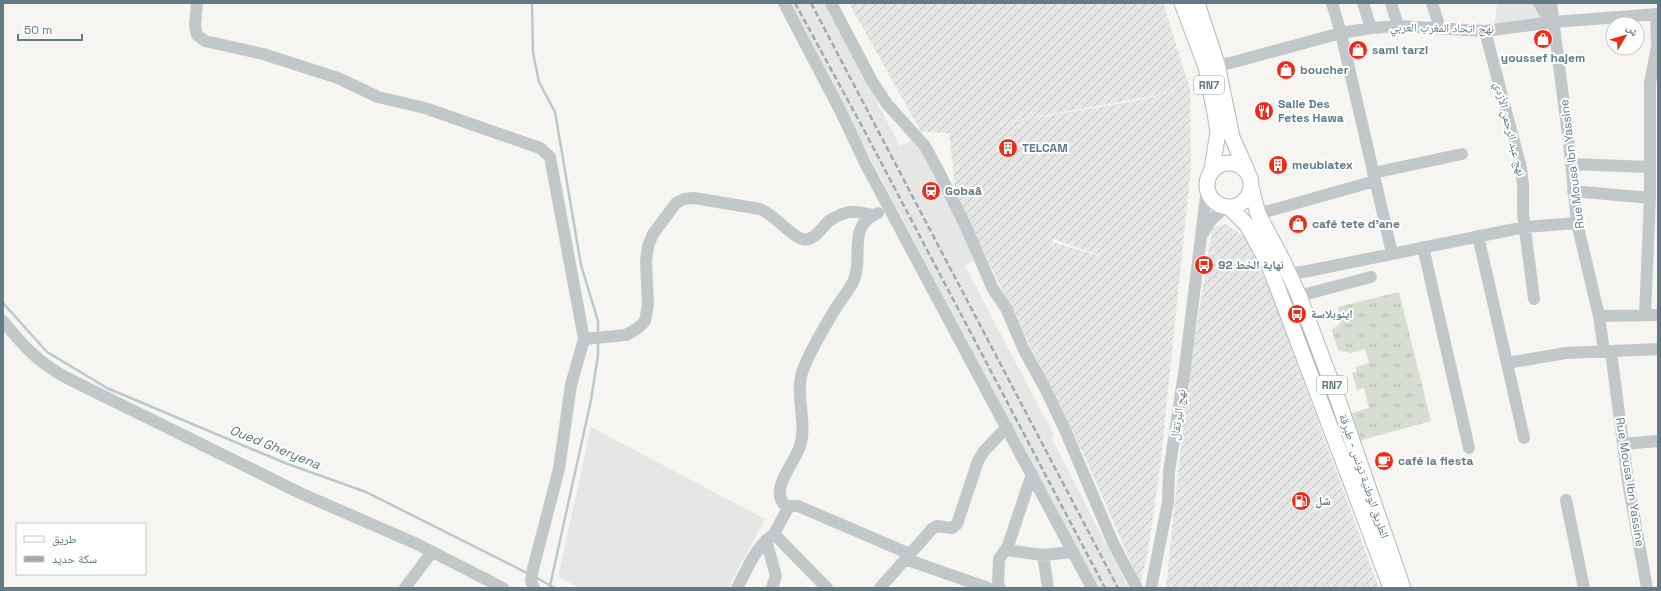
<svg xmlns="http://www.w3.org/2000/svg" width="1661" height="591" viewBox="0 0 1661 591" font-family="'Space Grotesk','Noto Naskh Arabic',sans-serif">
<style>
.built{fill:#e6e7e5}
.industrial{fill:url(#industrial-furrows);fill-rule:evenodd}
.grass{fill:url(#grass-tufts)}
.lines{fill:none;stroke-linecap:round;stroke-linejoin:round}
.stream{stroke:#b9c9cc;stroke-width:2.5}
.major-casing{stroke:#b3b9bc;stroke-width:17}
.minor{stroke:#c2c7ca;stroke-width:12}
.major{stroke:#fff;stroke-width:15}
.rail{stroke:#a0a9ad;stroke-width:2.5;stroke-dasharray:6 3;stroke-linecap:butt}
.labels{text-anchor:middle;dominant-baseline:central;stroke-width:4;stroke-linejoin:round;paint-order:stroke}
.shield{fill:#fff;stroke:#91a2aa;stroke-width:1}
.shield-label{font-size:11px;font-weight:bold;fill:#627a85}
.street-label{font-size:12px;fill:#627a85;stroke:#fff}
.poi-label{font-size:12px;font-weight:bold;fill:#627a85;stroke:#fff;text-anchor:start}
.water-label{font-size:13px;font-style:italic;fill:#59767b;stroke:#fff}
</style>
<defs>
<pattern id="industrial-furrows" width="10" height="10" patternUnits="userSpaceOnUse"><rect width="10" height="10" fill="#e6e7e5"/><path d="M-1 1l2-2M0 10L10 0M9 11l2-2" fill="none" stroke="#bec0bf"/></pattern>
<pattern id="grass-tufts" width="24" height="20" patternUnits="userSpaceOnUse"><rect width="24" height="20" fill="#d8ddd2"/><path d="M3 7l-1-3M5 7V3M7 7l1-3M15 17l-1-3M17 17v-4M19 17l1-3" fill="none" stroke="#b3b8b0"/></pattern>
</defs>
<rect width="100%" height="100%" fill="#f6f5f1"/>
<path class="built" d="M790 3H825L900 146 916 138 977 259 965 266 1054 435 1051 437 1129 588H1097L865 148Z
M1497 3H1534L1536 12 1541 11 1543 19 1495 24Z
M591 427 765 519 728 588H580L558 577Z"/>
<path class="industrial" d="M849 3H1163L1190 89 1191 167 1161 459 1148 553 1140 583 1085 457 956 196 949 133 921 132ZM1174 92 1130 102 998 124ZM1053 239 1099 255V256L1055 243 1053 249Z
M1226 224 1249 240 1274 301 1379 588H1166L1186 396 1212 228Z"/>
<path class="grass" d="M1399 292 1431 421 1358 441 1349 414 1369 408 1364 388 1357 390 1352 373 1357 372 1355 367 1369 363 1365 349 1351 353 1338 350 1332 330 1341 323 1338 307Z"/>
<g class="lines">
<path class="stream" d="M532 3 533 53 539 82 555 112 581 265 598 321V335
M3 303 47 352 107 388 285 463 366 492 529 574
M535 577 555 588
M550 586 591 400 598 355V342"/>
<defs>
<path id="major" d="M1182 3 1206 67 1215 113 1218 132 1212 169
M1197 3 1217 64 1232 137 1247 171
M1207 185a22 22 0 1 1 44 0a22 22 0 1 1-44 0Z
M1251 187 1258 214 1283 261 1299 296 1338 400 1403 588
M1229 207 1247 225 1269 265 1391 588"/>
</defs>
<use href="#major" class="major-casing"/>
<path class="minor" d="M197 3 195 26 197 35 205 41 263 54 338 78 378 97 425 108 540 148 550 157 584 339 571 385 559 469 533 569 531 581 534 588
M784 3 841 112 865 163 1092 588
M831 3 872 81 887 104 925 146 939 172 966 227 993 289 1006 308 1024 350 1045 388 1065 430 1114 545 1137 588
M1332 3 1341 33 1392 253
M1363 3 1371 28
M1391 3 1398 26
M1432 3 1440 28
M1539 3 1551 23
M1551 3 1569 143 1577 223 1599 316 1604 351
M1485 31 1521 168 1523 186V214L1534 299
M1209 66 1230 63 1341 33 1371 28 1398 26 1485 31 1554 22 1658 14
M1571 164 1650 167
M1373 173 1462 154
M1573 191 1650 198
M1258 214 1375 181
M1204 232C1209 220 1216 215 1227 207
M1478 236 1524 438
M1423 247 1469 448
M1288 273 1303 272 1525 227 1577 223
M1299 296 1371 277
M1645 315 1650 198V83L1657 46 1656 14
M1599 316 1658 315
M3 321C24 347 38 362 67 378L300 493 417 544 503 588
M584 339 626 335 638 328 645 321 648 305 646 261 648 246 653 234 676 203 684 199 694 198 760 209C775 215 790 235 802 239 814 242 822 227 829 221 836 216 847 211 855 212 861 212 867 214 873 215
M1611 352 1628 482 1647 588
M1507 363 1566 353 1658 349
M1623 444 1658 441
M1566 500 1584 588
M788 508C766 492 794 465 800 446 808 421 793 392 804 367 813 345 826 324 839 303 844 296 850 289 854 280 864 257 846 226 878 213
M774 534 788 508 790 506H798L910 554
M766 540 776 576 772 588
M1006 550 1043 555 1073 552
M1043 555 1048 588
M905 559 988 588
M405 588 429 556
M737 588C748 568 755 547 774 534L827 588
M880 588 932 529 937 526 952 528 957 524 978 461 984 451 1007 427
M1000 588 998 584 999 559 1008 546 1032 474
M1151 588 1168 502 1169 472 1185 367 1207 188"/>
<use href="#major" class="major"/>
<path class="rail" d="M795 3 864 130 1105 588
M811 3 1118 588"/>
</g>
<defs>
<symbol id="shop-disc" viewBox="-11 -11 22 22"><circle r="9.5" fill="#ef2b17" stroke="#fff"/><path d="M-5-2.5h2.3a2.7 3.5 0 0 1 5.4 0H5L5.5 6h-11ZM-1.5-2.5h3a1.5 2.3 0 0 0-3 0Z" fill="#fff"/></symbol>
<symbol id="restaurant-disc" viewBox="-11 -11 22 22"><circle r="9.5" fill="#ef2b17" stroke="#fff"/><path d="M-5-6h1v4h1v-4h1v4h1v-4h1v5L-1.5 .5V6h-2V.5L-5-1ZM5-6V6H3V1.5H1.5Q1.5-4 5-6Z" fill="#fff"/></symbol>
<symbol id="building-disc" viewBox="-11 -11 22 22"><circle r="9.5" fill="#ef2b17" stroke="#fff"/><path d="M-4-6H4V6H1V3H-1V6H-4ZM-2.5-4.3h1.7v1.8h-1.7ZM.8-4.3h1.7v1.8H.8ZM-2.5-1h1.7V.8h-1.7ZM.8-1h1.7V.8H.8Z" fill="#fff"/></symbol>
<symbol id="station-disc" viewBox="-11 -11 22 22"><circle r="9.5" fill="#ef2b17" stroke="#fff"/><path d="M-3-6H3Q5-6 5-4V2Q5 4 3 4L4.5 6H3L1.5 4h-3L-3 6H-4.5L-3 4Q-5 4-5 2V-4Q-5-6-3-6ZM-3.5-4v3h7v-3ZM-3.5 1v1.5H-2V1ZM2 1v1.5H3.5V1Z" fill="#fff"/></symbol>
<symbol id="bus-disc" viewBox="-11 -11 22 22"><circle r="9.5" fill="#ef2b17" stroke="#fff"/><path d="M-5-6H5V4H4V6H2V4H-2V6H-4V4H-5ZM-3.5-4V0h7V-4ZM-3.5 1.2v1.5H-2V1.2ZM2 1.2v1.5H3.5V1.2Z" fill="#fff"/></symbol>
<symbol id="cafe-disc" viewBox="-11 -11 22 22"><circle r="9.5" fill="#ef2b17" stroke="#fff"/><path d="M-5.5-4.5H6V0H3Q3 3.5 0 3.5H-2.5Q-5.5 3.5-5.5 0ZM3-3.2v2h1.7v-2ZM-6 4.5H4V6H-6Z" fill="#fff"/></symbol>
<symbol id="fuel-disc" viewBox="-11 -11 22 22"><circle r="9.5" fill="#ef2b17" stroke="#fff"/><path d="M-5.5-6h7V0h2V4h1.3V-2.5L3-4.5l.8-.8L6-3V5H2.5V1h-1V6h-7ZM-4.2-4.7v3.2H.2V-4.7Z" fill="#fff"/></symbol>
</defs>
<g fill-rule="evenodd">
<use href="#shop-disc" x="1532" y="28" width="22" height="22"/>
<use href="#shop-disc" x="1347" y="39" width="22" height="22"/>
<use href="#shop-disc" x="1275" y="59" width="22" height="22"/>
<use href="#restaurant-disc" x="1253" y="100" width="22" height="22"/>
<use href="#building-disc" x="997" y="137" width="22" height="22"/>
<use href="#building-disc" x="1267" y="154" width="22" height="22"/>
<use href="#station-disc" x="920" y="180" width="22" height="22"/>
<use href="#shop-disc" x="1287" y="213" width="22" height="22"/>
<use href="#bus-disc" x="1193" y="254" width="22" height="22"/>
<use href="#bus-disc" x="1286" y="303" width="22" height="22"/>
<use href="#cafe-disc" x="1373" y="450" width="22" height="22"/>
<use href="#fuel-disc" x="1290" y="490" width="22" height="22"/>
</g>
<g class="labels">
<g class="shield">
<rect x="1194" y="76" width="30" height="18" rx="3"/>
<rect x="1317" y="376" width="30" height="18" rx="3"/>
</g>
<g class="shield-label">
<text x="1209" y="85">RN7</text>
<text x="1332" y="385">RN7</text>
</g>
<g class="street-label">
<text transform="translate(1442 28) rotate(1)">نهج اتحاد المغرب العربي</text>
<text transform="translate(1510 129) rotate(76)">نهج عبد الرحمن الأزدي</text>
<text transform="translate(1572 164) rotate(-97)">Rue Mousa Ibn Yassine</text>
<text transform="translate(1178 415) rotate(-82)">نهج البرتقال</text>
<text transform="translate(1364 476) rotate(71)">الطريق الوطنية تونس - طبرقة</text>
<text transform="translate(1630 482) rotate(81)">Rue Mousa Ibn Yassine</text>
</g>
<g class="poi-label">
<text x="1372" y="50">sami tarzi</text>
<text x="1543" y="58" text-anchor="middle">youssef hajem</text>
<text x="1300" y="70">boucher</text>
<text x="1278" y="104">Salle Des<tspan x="1278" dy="14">Fetes Hawa</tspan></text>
<text x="1022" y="148">TELCAM</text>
<text x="1292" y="165">meublatex</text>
<text x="945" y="191">Gobaâ</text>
<text x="1312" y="224">café tete d'ane</text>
<text x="1218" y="265">نهاية الخط 92</text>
<text x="1311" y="314">اينوبلاسة</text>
<text x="1398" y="461">café la fiesta</text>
<text x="1315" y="501">شل</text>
</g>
<g class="water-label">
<text transform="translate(275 447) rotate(22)">Oued Gheryena</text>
</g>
</g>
<rect width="1661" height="591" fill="none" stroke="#627a85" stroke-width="8"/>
<rect x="16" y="523" width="130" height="52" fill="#ffffff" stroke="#c0cace"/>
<rect x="24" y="536" width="20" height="6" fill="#ffffff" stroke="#c0cace"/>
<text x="52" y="543" font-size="12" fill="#627a85">طريق</text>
<rect x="24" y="556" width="20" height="6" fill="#a0a9ad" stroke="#c0cace"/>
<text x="52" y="563" font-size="12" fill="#627a85">سكة حديد</text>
<g transform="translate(1625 36) rotate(52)"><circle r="19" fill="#ffffff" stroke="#c0cace"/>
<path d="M0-3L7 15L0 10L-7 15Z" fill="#ef2b17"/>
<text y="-6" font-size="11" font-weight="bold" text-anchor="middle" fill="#627a85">ش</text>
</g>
<path d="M18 34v6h64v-6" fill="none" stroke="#627a85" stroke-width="2"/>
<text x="24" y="34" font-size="12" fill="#627a85" stroke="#ffffff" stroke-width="3" paint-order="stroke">50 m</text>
</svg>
